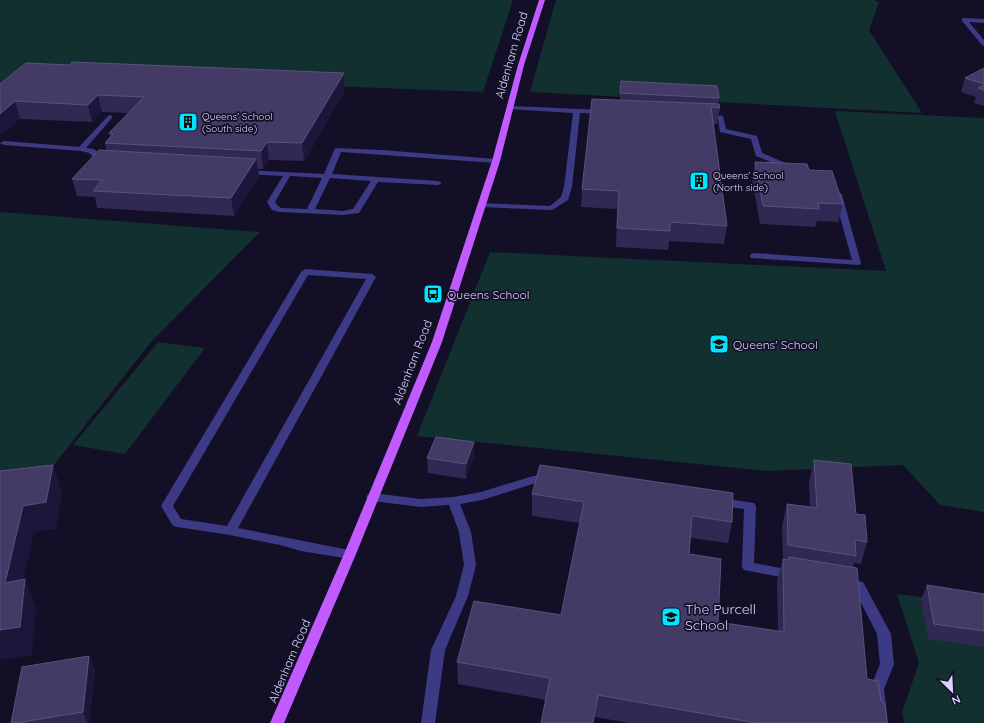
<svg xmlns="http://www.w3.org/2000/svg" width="984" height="723" viewBox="0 0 984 723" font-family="Quicksand,sans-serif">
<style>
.green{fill:#12302f}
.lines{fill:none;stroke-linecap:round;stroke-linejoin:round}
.minor{fill:#3d3a85;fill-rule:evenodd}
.major{fill:#c25bff;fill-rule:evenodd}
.wall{fill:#312854}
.shaded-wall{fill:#1d163a}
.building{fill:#433a66;stroke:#5a527e}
.labels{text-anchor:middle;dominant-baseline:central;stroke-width:3.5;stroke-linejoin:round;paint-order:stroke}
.far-poi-label{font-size:10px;fill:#d9d4ff;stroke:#130f26;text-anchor:start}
.street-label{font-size:12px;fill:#d9d4ff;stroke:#130f26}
.poi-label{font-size:12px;fill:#d9d4ff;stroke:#130f26;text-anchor:start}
.near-poi-label{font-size:14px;fill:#d9d4ff;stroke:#130f26;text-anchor:start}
</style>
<rect width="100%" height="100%" fill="#130f26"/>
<path class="green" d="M0 0H513L483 92 25 74 0 95Z
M556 0H874L879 2 869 30 922 113 530 92Z
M835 111 984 118V512L940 505 903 465 767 471 417 436 490 252 886 271Z
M0 212 260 232 151 342 53 466 0 473Z
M158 342 205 348 125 454 73 445Z
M897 594 984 605V723H904L902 712 919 663Z"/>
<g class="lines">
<path class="minor" d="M964 18 984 19V23L969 22 984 40V46L982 45 962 21V19Z
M510 106 604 110 607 112 604 114 580 113 572 187 568 200 552 210 481 207 477 205 481 203 550 206 561 197 564 187 573 113 508 109V107Z
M706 114 723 116 726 129 757 136 762 153 795 167 794 169H788L756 156 751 139 720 132 718 119 704 117 703 116Z
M110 115 112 116V118L86 148 94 149 108 161V165H102L89 153 81 151 4 145 0 143 4 141 79 147 108 116Z
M335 148 381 150 496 159 500 161 496 163 341 152 332 174 438 181 442 183 438 185 378 182 359 213 343 215 280 212 272 210 267 202 283 176 246 174 242 172 246 170 324 174ZM290 176 322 178 307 209 281 208 278 206 275 202ZM330 178 371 181 353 209 343 211 315 209Z
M835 193H841L842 195 861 263 860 265 751 258 750 256 751 254 754 253 852 260 834 195Z
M305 269 372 274 376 277 238 528 354 551 356 554 354 557 350 559 301 551 280 545 230 535 177 527 173 526 161 506 301 272ZM308 275 366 279 227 526 181 519 173 506Z
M550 475 554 476 556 479 554 482 533 484 482 500 460 504 471 532 476 565 468 596 445 650 435 723H421L431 650 456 596 464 565 459 532 449 505 421 507 372 501 368 500 366 497 368 494 372 493 421 499 453 497 481 492 533 476Z
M720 498 754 503 756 506 754 563 796 571 798 574 796 577 792 579 744 570 742 567 744 509 716 505 714 502 716 499Z
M847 578 863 582 891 634 894 664 884 689 888 723H874L870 689 880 664 877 634 854 589 842 586 841 583 842 580Z"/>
<path class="major" d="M539 0H545L524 65 500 161 442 342 356 554 284 723H270L344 554 432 342 492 161 518 65Z"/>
</g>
<path class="wall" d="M70 65 344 73 345 90 304 161 269 160 263 169H258L259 176 234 216 97 208 95 197 77 196 72 179 106 150 105 143 110 137 109 133 128 113 102 112 92 122 20 119 0 84Z
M984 68V106L974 103 976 97 961 92 965 78Z
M621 81 719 98 718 104 720 108 717 124H713L727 226 724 244 669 241 668 250 616 247 617 209 581 207 582 189 620 100Z
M755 162 809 170 843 204 838 222 817 221 815 227 760 224 752 179Z
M474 442V457L466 479 428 473 427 458Z
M814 460 856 514 867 542 861 564 854 563 853 567 867 679 881 701 887 723H629L595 717 546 700 458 684 457 662 561 615 580 523 532 516V494L732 522 728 543 691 538 689 554 718 622 778 631 777 581 783 559 782 526 787 504 810 508 809 481Z
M927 585 984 594V647L928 639 921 600Z
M89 656 95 671 89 723H11Z"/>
<path class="shaded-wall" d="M344 73 345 90 304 161 302 143Z
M98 95 102 112 92 122 88 105Z
M15 101 20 119 0 136V114Z
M267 142 269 160 263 169 261 151Z
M256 159 259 176 234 216 231 198Z
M474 442V457L466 479V464Z
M53 465 62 492 56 529 34 533 16 611 5 583 23 506Z
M25 579 36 607 32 655 0 660V630Z
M89 656 95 671 89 723H87L83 712Z
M598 695 594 723H593Z"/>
<path class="building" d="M72 62 344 73 302 143 267 142 261 151 105 143 113 134 109 133 144 97 98 95 88 105 15 101 0 114V84L26 63 70 65Z
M984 68V84L965 78Z
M621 81 717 86 719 98 620 93Z
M984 85V90L978 88Z
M592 99 719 104 720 108 711 107 727 226 670 222V231L617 228 619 191 582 189Z
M99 150 256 159 231 198 93 191 102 180 72 179Z
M755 162 807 164 809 170 832 171 843 204 818 203 819 209 763 206Z
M436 437 474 442 466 464 427 458Z
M814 460 851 464 856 514 865 515 867 542 855 540 856 556 788 545 787 504 817 508Z
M53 465 46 502 23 506 5 583 25 579 20 627 0 630V471Z
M540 465 733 493 732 522 692 516 689 554 721 559 718 622 784 632 783 559 789 560V557L857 568 867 679 878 681 881 701 885 703 887 723H756L598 695 593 723H541L550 678 457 662 474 601 561 615 584 502 532 494Z
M927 585 984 594V631L934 624Z
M89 656 83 712 16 723H11L22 667Z"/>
<defs>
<symbol id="building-square" viewBox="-11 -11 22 22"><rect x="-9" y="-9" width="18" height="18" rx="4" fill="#00e5ff" stroke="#130f26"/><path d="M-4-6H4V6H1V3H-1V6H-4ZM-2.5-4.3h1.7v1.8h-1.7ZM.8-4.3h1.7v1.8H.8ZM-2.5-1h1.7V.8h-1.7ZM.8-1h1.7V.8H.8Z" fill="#111"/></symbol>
<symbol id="bus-square" viewBox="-11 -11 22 22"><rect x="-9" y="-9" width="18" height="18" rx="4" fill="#00e5ff" stroke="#130f26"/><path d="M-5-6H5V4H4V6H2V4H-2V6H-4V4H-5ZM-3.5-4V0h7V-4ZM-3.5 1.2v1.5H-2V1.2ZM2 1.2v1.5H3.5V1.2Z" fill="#111"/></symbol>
<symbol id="school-square" viewBox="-11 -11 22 22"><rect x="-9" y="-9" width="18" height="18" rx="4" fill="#00e5ff" stroke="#130f26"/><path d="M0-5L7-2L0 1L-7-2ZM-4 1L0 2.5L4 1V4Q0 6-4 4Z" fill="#111"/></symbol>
</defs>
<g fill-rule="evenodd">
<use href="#building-square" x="177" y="111" width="22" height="22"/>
<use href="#building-square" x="688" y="170" width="22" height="22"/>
<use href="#bus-square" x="422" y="283" width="22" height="22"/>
<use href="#school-square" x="708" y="333" width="22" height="22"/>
<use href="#school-square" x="660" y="606" width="22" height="22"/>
</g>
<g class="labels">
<g class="far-poi-label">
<text x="202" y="116">Queens' School<tspan x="202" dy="12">(South side)</tspan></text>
<text x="713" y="175">Queens' School<tspan x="713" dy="12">(North side)</tspan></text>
</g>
<g class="street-label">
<text transform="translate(511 55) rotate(-74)">Aldenham Road</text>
<text transform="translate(412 362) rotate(-69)">Aldenham Road</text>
<text transform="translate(289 661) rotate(-67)">Aldenham Road</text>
</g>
<g class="poi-label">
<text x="447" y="294">Queens School</text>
<text x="733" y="344">Queens' School</text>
</g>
<g class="near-poi-label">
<text x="685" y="609">The Purcell<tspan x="685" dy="16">School</tspan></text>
</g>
</g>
<g transform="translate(952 691) rotate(156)" stroke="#130f26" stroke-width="3" paint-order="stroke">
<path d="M0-3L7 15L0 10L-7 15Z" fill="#d9d4ff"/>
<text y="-6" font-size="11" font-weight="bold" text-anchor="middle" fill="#d9d4ff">N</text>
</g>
</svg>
